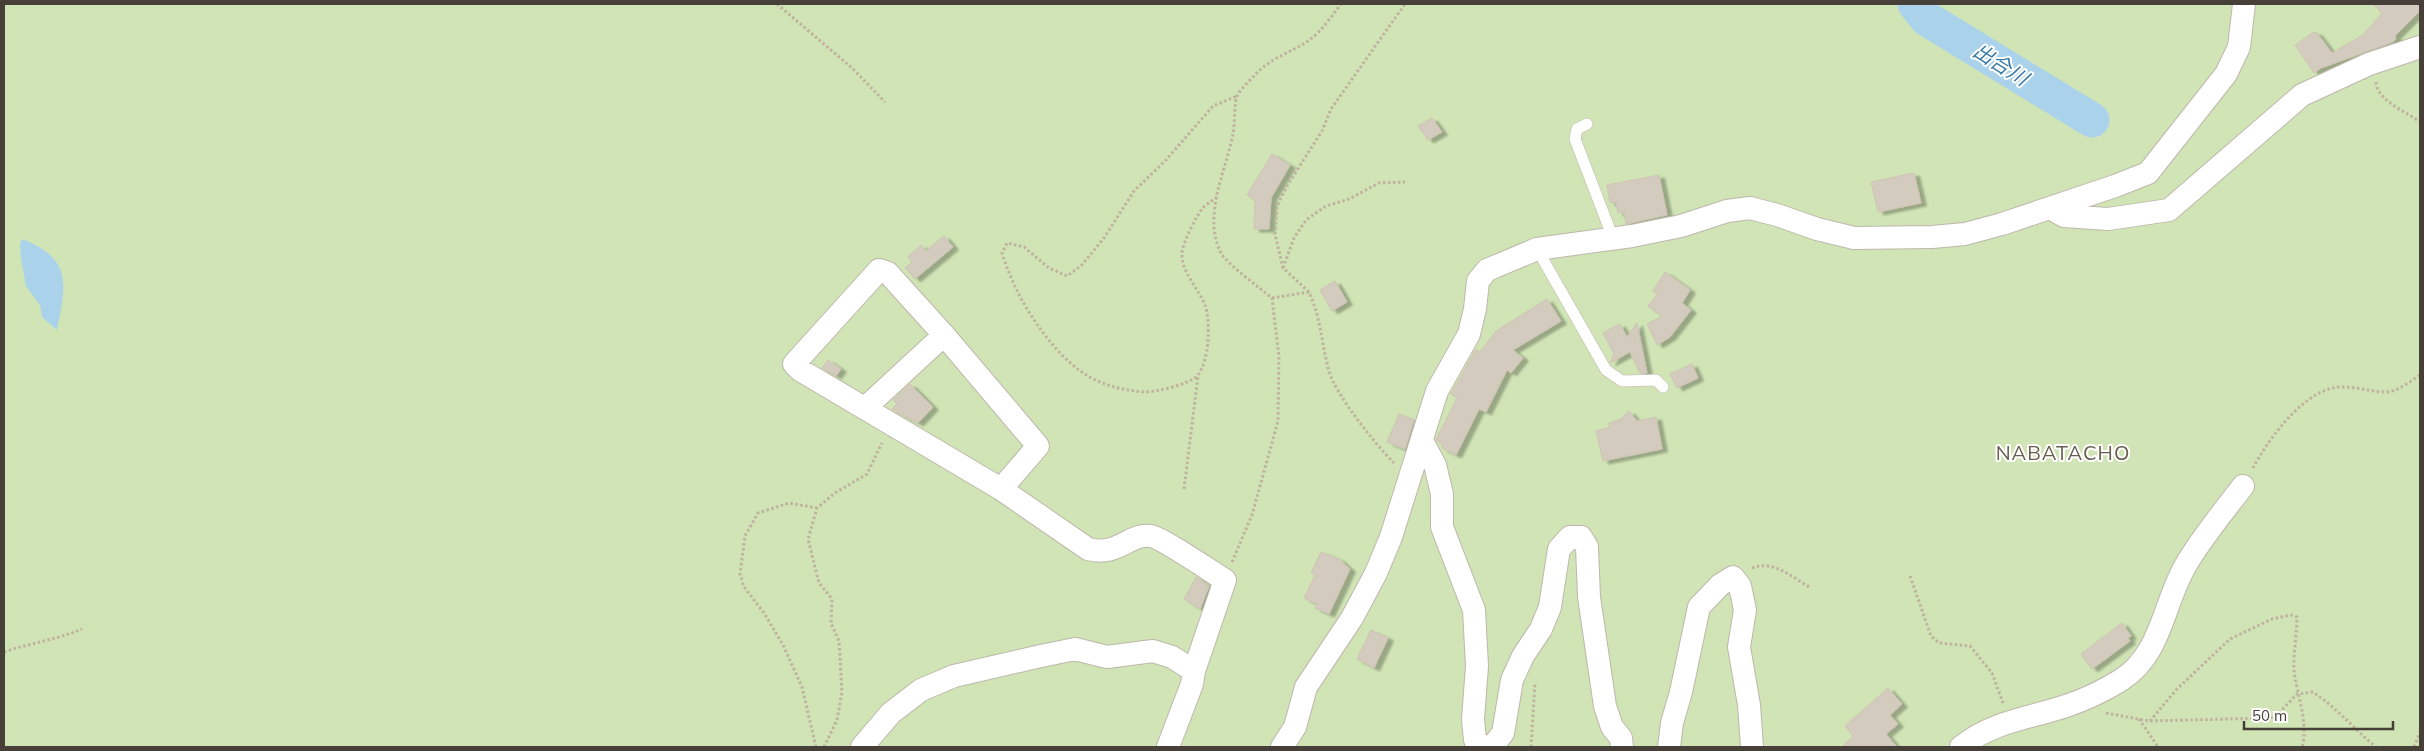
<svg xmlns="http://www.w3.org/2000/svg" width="2424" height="751" viewBox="0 0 2424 751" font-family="Mulish,'Noto Sans JP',sans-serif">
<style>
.green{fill:#d0e4b5}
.water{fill:#aad2eb}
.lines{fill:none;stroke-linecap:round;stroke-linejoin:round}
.river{stroke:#aad2eb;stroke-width:35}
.building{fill:#d4cbbf;stroke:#cec3b3;filter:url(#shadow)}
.lane-casing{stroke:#beb7ac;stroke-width:12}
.street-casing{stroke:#beb7ac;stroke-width:24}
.path{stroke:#bfb29e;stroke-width:3;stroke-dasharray:2.5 2.5;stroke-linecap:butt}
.lane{stroke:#fff;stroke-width:11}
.street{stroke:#fff;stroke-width:22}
.labels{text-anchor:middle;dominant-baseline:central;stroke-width:4;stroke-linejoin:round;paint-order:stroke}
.water-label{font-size:20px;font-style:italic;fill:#3678a3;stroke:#fff}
.neighbourhood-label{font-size:20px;letter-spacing:1px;fill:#685e50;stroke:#fff}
</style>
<defs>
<filter id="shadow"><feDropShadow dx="5.5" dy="3" stdDeviation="1" flood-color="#0004"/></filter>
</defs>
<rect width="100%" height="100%" fill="#f3f0e9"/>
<path class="green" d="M4 4H2420V747H4Z"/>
<path class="water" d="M22 239C73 259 66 284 57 330L42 317 40 305 26 286 21 258 20 244Z"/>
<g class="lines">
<path class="river" d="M1915 4 1927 19 2092 120"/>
</g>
<path class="building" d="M2373 4H2420V11L2395 36 2396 39 2393 42 2321 68 2314 73 2295 45 2314 32 2317 33 2332 53 2363 35 2382 13Z
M1432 118 1442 132 1428 140 1418 126Z
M1272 154 1290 165 1271 198 1269 229H1254L1255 200 1247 195Z
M1914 173 1921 203 1878 212 1871 182Z
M1659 175 1667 215 1626 224 1624 212 1618 213 1616 202 1610 203 1607 185Z
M944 236 953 247 915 279 905 268 912 262 908 257 921 245 926 251Z
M1665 272 1690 290 1682 303 1691 310 1670 337 1657 345 1647 324 1662 316 1648 306 1657 294 1653 291Z
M1335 281 1347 302 1332 311 1320 290Z
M1547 299 1561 321 1513 350 1523 358 1511 373 1507 370 1486 412 1479 409 1456 455 1442 448 1443 445 1436 440 1457 398 1451 394 1476 349 1480 352 1496 331Z
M1637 323 1647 373H1640L1630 352 1610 363 1614 354 1603 333 1620 324 1627 337Z
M828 360 841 369 836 376 822 368Z
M1692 364 1698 378 1677 388 1670 374Z
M910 384 933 407 918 423 892 409 897 404 893 400Z
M1629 411 1637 421 1656 417 1662 449 1603 461 1596 431 1610 427 1609 423 1621 419Z
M1399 414 1414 420 1405 449 1387 442Z
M1321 552 1339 559 1350 569 1329 614 1315 608 1317 604 1304 598 1315 575 1311 573Z
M1196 577 1209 586 1200 609 1184 599Z
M2122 623 2131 636 2128 638 2130 641 2092 669 2081 654Z
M1371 630 1388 638 1374 668 1357 659Z
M1888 688 1902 704 1890 715 1898 724 1886 734 1897 747H1842L1853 736 1845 726Z"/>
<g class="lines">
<defs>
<path id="lane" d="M1587 124 1577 129 1575 139 1613 238
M1537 249 1606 370 1622 381 1656 380 1663 387"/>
<path id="street" d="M2050 208 2064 216 2108 219 2169 210 2302 95 2369 64 2420 47
M865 408 944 335
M1422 441 1435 465 1442 494V527L1474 610 1477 666 1473 719 1475 740 1483 747
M1001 489 1038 446 944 335 888 273 879 270 794 364 800 370 1001 489 1088 549C1118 557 1129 533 1151 536 1162 538 1212 572 1225 580L1194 671
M862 747 891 713 921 690 954 676 1041 656 1075 649 1107 657 1153 651 1172 657 1194 671 1192 684 1168 747
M1282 747 1295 727 1306 687 1352 618 1376 573 1391 537 1437 391 1469 334 1475 309 1478 281 1487 270 1537 249 1632 236 1681 226 1727 211 1750 208 1777 215 1817 229 1854 238 1932 237 1965 234 2002 224 2115 186 2148 173 2226 74 2239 47 2244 4
M1492 747 1503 733 1512 680 1523 656 1541 629 1550 607 1559 549 1570 537H1581L1587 547 1589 597 1605 706 1612 727 1621 738 1622 747
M1669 747 1672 723 1681 692 1699 607 1720 585 1733 577 1740 586 1745 610 1739 647 1749 705 1752 747
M1961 747C1991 722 2030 718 2066 706 2084 700 2105 690 2121 680 2163 653 2163 602 2187 563 2203 536 2224 511 2243 486"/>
</defs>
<use href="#lane" class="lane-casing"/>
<use href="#street" class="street-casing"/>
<path class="path" d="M777 4 852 68 885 102
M2376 82C2377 101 2407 112 2420 122
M1217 197C1212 201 1206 204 1202 209 1196 217 1182 243 1182 254 1181 271 1199 290 1205 305 1211 322 1209 361 1198 375 1191 384 1156 392 1145 392 1109 389 1086 380 1061 354 1034 325 1014 291 1002 253L1007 243 1024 247 1049 268 1067 276 1081 266 1104 238 1134 191 1166 160 1213 106 1237 96
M1283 268 1294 238 1306 220 1326 206 1349 199 1379 183 1405 182
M1309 292 1283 268 1275 234 1277 206 1287 186 1322 131 1331 109 1405 4
M1272 298 1309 292C1322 321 1321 343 1329 371 1335 394 1376 445 1394 463
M2253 468C2267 441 2299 398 2329 389 2348 383 2367 392 2386 392 2397 392 2411 381 2420 375
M1184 489 1198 376
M1232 562 1252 515 1278 421 1279 357 1272 298C1261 289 1227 264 1221 253 1202 216 1226 171 1233 134 1235 124 1234 105 1237 96 1240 90 1249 81 1254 76 1269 59 1287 54 1305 43 1320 34 1331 17 1341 4
M1752 568C1773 559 1793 578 1811 588
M1910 576 1931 636 1939 643 1970 646 1992 673 2003 703
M4 652C30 643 56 640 82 629
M2106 713 2149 721 2270 718 2278 714 2297 694 2313 692C2337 708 2354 729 2376 747
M2139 719 2158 747
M2150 721 2176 690 2230 639 2272 619 2291 615 2297 617C2297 635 2293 653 2294 671 2297 695 2309 724 2302 747
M816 747 802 687 783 645 764 613 744 587 740 574 745 536 758 513 789 503 817 508
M824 747 837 720 842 692 839 641 831 623 832 599 819 583 808 539 817 508 835 493 867 474 882 443
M1531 747 1535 682
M2414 747 2420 732"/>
<use href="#lane" class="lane"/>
<use href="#street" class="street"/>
</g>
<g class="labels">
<g class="water-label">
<text transform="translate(2001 64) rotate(32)">出合川</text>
</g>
<g class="neighbourhood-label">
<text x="2063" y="452">NABATACHO</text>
</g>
</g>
<rect width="2424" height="751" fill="none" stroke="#464038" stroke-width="10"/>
<path d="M2244 721v8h149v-8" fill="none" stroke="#464038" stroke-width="2.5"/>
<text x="2252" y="721" font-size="15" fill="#464038" stroke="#ffffff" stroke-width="4" paint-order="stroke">50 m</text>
</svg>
